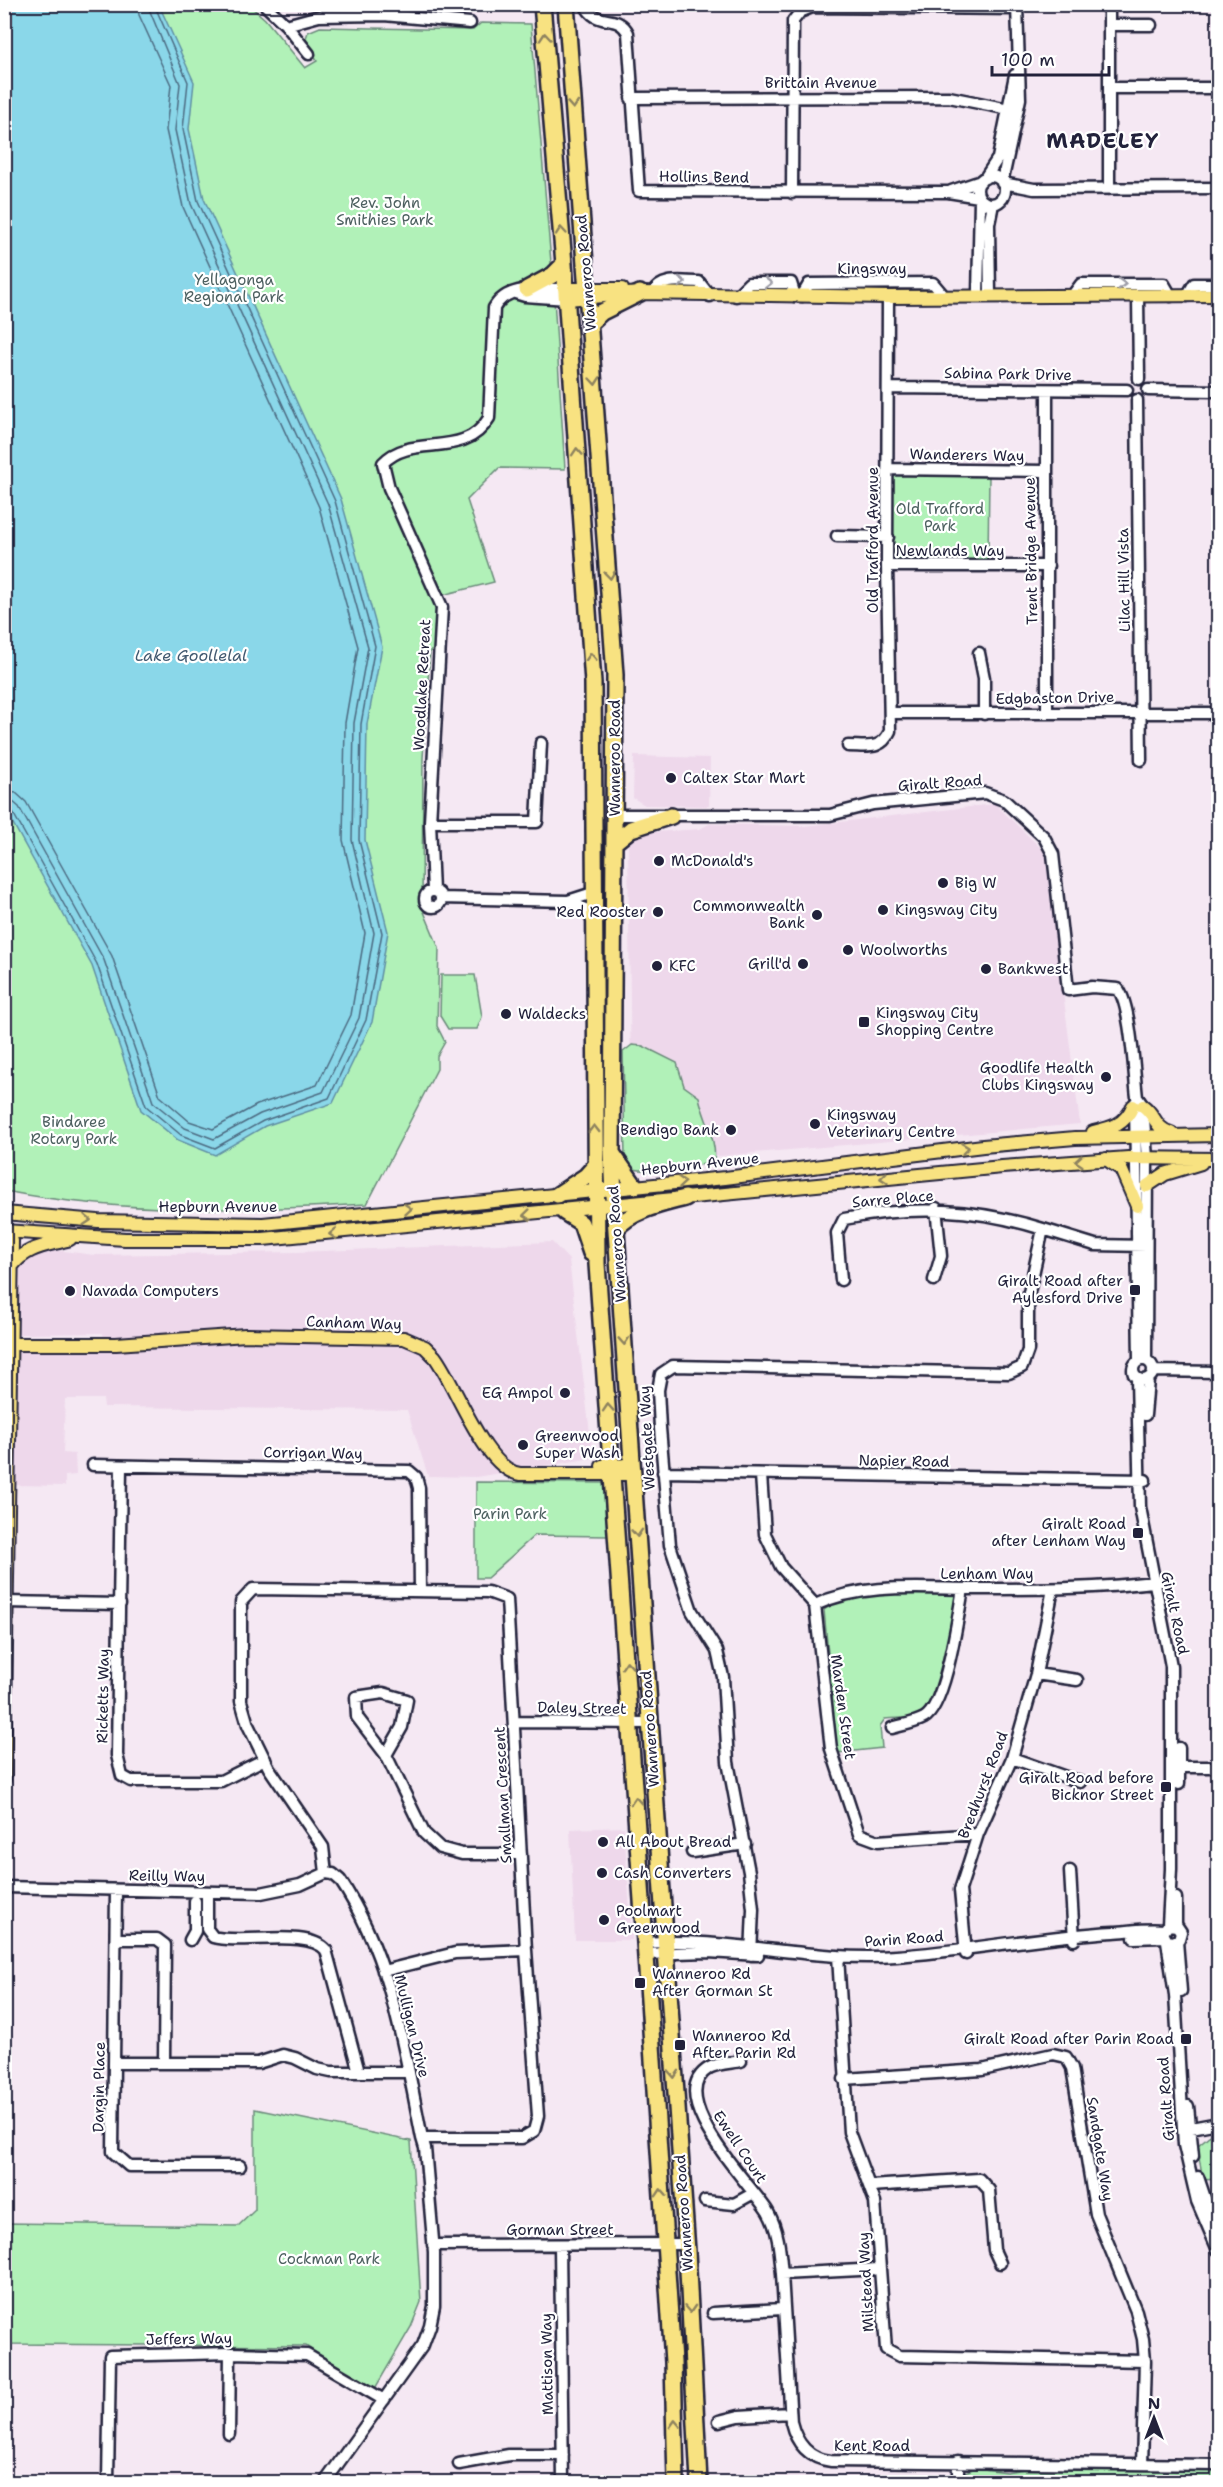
<svg xmlns="http://www.w3.org/2000/svg" width="1223" height="2487" viewBox="0 0 1223 2487" font-family="'Shantell Sans',sans-serif">
<style>
.built{fill:#eed8eb}
.green{fill:#b1f1b8;stroke:#6a8a7a;stroke-width:1.5}
.water{fill:#8ad7e9;stroke:#608fa3;stroke-width:1.5}
.lines{fill:none;stroke-linecap:round;stroke-linejoin:round}
.shore{stroke:#4c6a81;stroke-width:1.5}
.minor-casing{stroke:#22223b;stroke-width:15}
.major-casing{stroke:#22223b;stroke-width:16}
.highway-casing{stroke:#22223b;stroke-width:20}
.minor{stroke:#fff;stroke-width:10}
.major{stroke:#f8e281;stroke-width:12}
.highway{stroke:#f8e281;stroke-width:15}
.oneway{stroke:#8d825e}
.oneway2{stroke:#9c9ca7}
.poi-dot{fill:#22223b;stroke:#fff;stroke-width:2}
.labels{text-anchor:middle;dominant-baseline:central;stroke-width:4.5;stroke-linejoin:round;paint-order:stroke}
.street-label{font-size:15px;fill:#22223b;stroke:#fff}
.park-label{font-size:15px;fill:#4d6060;stroke:#fff}
.poi-label{font-size:15px;fill:#22223b;stroke:#fff;text-anchor:start}
.water-label{font-size:16px;font-style:italic;fill:#41586f;stroke:#fff}
.district-label{font-size:21px;font-weight:bold;letter-spacing:1.5px;fill:#22223b;stroke:#fff}
</style>
<rect width="100%" height="100%" fill="#f5e8f3"/>
<filter id="ink" filterUnits="userSpaceOnUse"><feTurbulence type="fractalNoise" baseFrequency=".0167" numOctaves="2"/><feDisplacementMap in="SourceGraphic" scale="12" xChannelSelector="R" yChannelSelector="G"/><feConvolveMatrix kernelMatrix="1 2 1 2 8 2 1 2 1" color-interpolation-filters="sRGB"/></filter>
<g filter="url(#ink)">
<path class="built" d="M634 756 710 758 709 806 645 805 633 798Z
M995 804 1045 852 1080 1124 632 1164 628 844 639 833 700 829 709 824 805 826Z
M552 1242 569 1260 593 1458 476 1477 428 1476 407 1410 104 1407 103 1399H65L63 1453 75 1454 76 1475 65 1476V1486L15 1485 17 1357 15 1347H105L103 1333 17 1334 18 1245 94 1255 297 1252Z
M624 1827 632 1940H575L570 1829Z"/>
<path class="green" d="M4 5H249L265 19 305 68 317 61 305 41 308 32 320 27 473 30 481 23 531 24 554 298 565 469 499 468 467 500 494 582 438 596 440 651H430L423 758 422 907 439 948 437 1026 445 1042 437 1056V1069L367 1204C247 1211 123 1214 5 1191Z
M892 473 989 475 988 561 892 562Z
M441 975H475L482 1017 477 1029H448L440 1016Z
M632 1045 643 1046 677 1063 684 1086 699 1097C703 1118 718 1141 714 1163L648 1171 632 1169 625 1159 623 1052Z
M476 1482 605 1483 608 1536 535 1535 487 1578H476Z
M878 1592 957 1594C953 1618 942 1702 921 1714 910 1720 897 1717 885 1719L880 1726 882 1748 837 1753 824 1610 842 1598Z
M255 2109 411 2141 421 2302 411 2327 373 2392 306 2346 5 2344V2223L238 2226 255 2210Z
M1218 2132V2179L1203 2180 1197 2146 1209 2136Z
M976 2468 1006 2472 1024 2469 1218 2470V2482H962V2473Z"/>
<path class="water" d="M159 5 194 82 189 129 204 199 341 499 382 647 367 724 365 840 388 932 372 1022 333 1103 265 1126 215 1155 178 1140 141 1110 92 966 5 809V5Z"/>
<g class="lines">
<path class="shore" d="M4 791 16 793 26 802 112 956 160 1096 189 1121 213 1129 257 1105 317 1085 351 1015 365 933 343 840 345 723 358 647 319 507 183 207 166 130 171 85 139 15 138 4
M4 800 12 801 19 807 104 960 153 1102 185 1128 214 1139 260 1114 323 1092 359 1018 374 933 352 840 354 723 368 647 328 504 191 204 175 130 180 84 147 4
M4 808 12 811 97 964 146 1106 181 1135 215 1148 263 1121 329 1098 366 1020 382 933 359 840 361 724 375 646 335 501 198 201 183 129 188 82 154 4"/>
<defs>
<path id="minor" d="M264 4 286 25 309 54
M585 4C596 29 618 12 628 33L639 191 948 192 979 197
M1109 4V189
M286 25 319 16 384 15 470 23
M1109 25H1151
M1109 88H1218
M631 98 949 97 1009 109
M977 190a14 14 0 1 1 28 0a14 14 0 1 1-28 0Z
M985 178 998 158 1015 75
M1002 183 1020 99 1017 5
M1003 183 1034 189 1218 188
M951 191 981 181
M792 193 793 21 800 12 812 7 1017 9
M515 293 525 296 567 299
M653 293C662 277 682 282 699 282L710 296
M978 295 980 199
M990 295 989 224 993 204
M736 296 749 283H791L795 296
M802 296 809 284 933 283 944 296
M1072 296 1081 284H1164L1171 296
M1138 296 1139 379
M1187 296 1194 284H1218
M889 388 1127 390
M1047 390V712
M1148 390 1218 391
M1137 400 1141 760
M888 469 1045 471
M837 536 888 537
M887 566H1048
M979 653 984 678V714
M891 713H1218
M848 746C867 746 881 751 890 731L887 566 888 297
M616 815H830L873 804 985 793 1004 800 1044 837 1053 854 1068 990 1092 987 1118 989C1131 1005 1134 1074 1137 1097L1143 1106 1147 1158 1146 1360
M430 822H537L541 743
M433 891 430 822 442 607 389 488 383 463C412 432 464 461 489 418L494 308C508 283 542 290 566 289
M425 899a8 8 0 1 1 16 0a8 8 0 1 1-16 0Z
M441 898 568 901 596 892
M568 901 585 909 594 923
M1135 1103 1139 1360
M841 1280 837 1233 844 1219C914 1205 975 1208 1043 1229
M934 1280 941 1256 936 1208
M1133 1370a10 10 0 1 1 20 0a10 10 0 1 1-20 0Z
M1153 1371 1218 1372
M1137 1379 1140 1507 1171 1666V1869L1168 1925
M1145 1415 1148 1380
M93 1465 409 1471 416 1477 419 1488 420 1591
M121 1466 117 1755 122 1776 131 1781H221L265 1759
M663 1472 1145 1480
M761 1475 765 1534 781 1567 815 1605 831 1749 859 1834 878 1841 978 1834
M4 1602 120 1604
M815 1605C865 1582 923 1589 977 1589 1039 1589 1100 1589 1161 1581
M1036 1674 1077 1680
M514 1722 650 1723
M892 1728C902 1725 915 1723 924 1718 946 1706 958 1615 963 1589
M386 1755 402 1727 407 1700 383 1693 356 1697 357 1717 386 1755 424 1833 440 1848 462 1854H521
M1012 1758 1080 1782
M1174 1767H1218
M1179 1784V1748
M692 1852 745 1844
M1070 1871 1074 1940
M4 1887 261 1893 300 1885 326 1873
M116 1890 113 2152 129 2166H240
M207 1892V1929L213 1937C241 1945 308 1928 326 1950L359 2072
M1176 1925V1898
M1134 1938 1164 1937
M116 1939H157L165 1945 164 2063
M190 1940 195 1931V1901
M1167 1941 1174 1942 1179 1939 1181 1932 1177 1926 1168 1925 1163 1933 1167 1941 1175 1995 1184 2145 1197 2201 1218 2250
M1177 1941 1181 1991
M645 1943C729 1937 812 1962 896 1956 969 1951 1041 1936 1114 1932 1130 1931 1148 1928 1164 1930
M646 1954 708 1952 758 1955
M966 1954 960 1890 978 1834 1012 1758 1036 1674 1053 1589
M751 1955 753 1909 749 1872 728 1762 723 1677 717 1651 692 1611 670 1545 660 1428 658 1390 661 1374 673 1366 1009 1373 1022 1367 1028 1350V1297L1043 1229 1095 1245 1146 1246
M838 1956 849 2132 875 2202 886 2349 899 2356 1145 2361
M383 1971 455 1953 526 1950
M741 2061C731 2063 718 2063 709 2068 661 2097 752 2185 768 2212 779 2231 780 2253 782 2274
M114 2063H258L283 2055 295 2058 317 2069 331 2072H409
M844 2079 982 2070 1053 2054 1066 2057 1072 2068 1096 2214 1136 2311 1143 2339 1145 2361 1142 2464
M1188 2106 1193 2156
M1186 2129 1218 2123
M1198 2177 1213 2222
M870 2186 979 2179 989 2190 994 2250 1000 2263
M705 2201 734 2204 752 2194
M433 2245 687 2244
M560 2246 563 2482
M879 2269 782 2274 791 2422C796 2443 809 2459 831 2461L1218 2465
M713 2313 782 2309
M719 2421 739 2416 790 2413
M229 2434 230 2353
M459 2464 509 2455H563
M108 2482 110 2356 230 2353 307 2355 384 2400
M325 2482 423 2345 430 2326 434 2306V2252L425 2148 422 2138C404 2049 391 1956 340 1880L333 1874 326 1873 323 1847 269 1768 248 1725 241 1701V1602L253 1589 488 1592 507 1599 526 1950 538 2116 534 2131 522 2138H422
M958 2482V2461"/>
<path id="major" d="M566 289H622
M567 299 640 293 888 297 1218 295
M1143 1106C1155 1114 1155 1129 1171 1133
M1093 1132C1112 1128 1125 1125 1133 1106
M1106 1159 1121 1169 1137 1206
M1147 1186 1165 1174 1201 1163
M4 1213 98 1221 263 1224 725 1178 983 1146 1075 1138 1218 1135
M4 1227 12 1241 4 1780
M4 1231 125 1239H263L1002 1167 1128 1158 1218 1159
M12 1266C27 1246 47 1246 70 1239
M4 1344H116L246 1335 404 1338 425 1347 435 1357C456 1385 485 1470 520 1474H633
M602 1466 633 1465"/>
<path id="highway" d="M542 4 564 264 593 683 597 1264 648 1985 673 2362 676 2482
M566 4 615 675 612 1153 615 1216 687 2251 699 2482
M527 289 553 275 564 264
M590 323 602 312 640 293
M615 842 631 829 671 816
M612 1153 635 1186
M557 1195 586 1176 594 1167
M564 1212 581 1223 591 1253
M616 1229C631 1210 663 1204 685 1198"/>
</defs>
<use href="#minor" class="minor-casing"/>
<use href="#major" class="major-casing"/>
<use href="#highway" class="highway-casing"/>
<use href="#minor" class="minor"/>
<use href="#major" class="major"/>
<use href="#highway" class="highway"/>
</g>
<defs><path id="oneway-chevron" d="M-2-3.5L2.5 0L-2 3.5" fill="none" stroke-width="1.6" stroke-linecap="round" stroke-linejoin="round" transform="scale(1.5)"/></defs>
<g class="oneway">
<use href="#oneway-chevron" transform="translate(545 37) rotate(-95)"/>
<use href="#oneway-chevron" transform="translate(573 105) rotate(86)"/>
<use href="#oneway-chevron" transform="translate(561 231) rotate(-95)"/>
<use href="#oneway-chevron" transform="translate(595 381) rotate(85)"/>
<use href="#oneway-chevron" transform="translate(577 452) rotate(-94)"/>
<use href="#oneway-chevron" transform="translate(610 575) rotate(84)"/>
<use href="#oneway-chevron" transform="translate(591 657) rotate(-93)"/>
<use href="#oneway-chevron" transform="translate(594 1129) rotate(-90)"/>
<use href="#oneway-chevron" transform="translate(965 1148) rotate(-7)"/>
<use href="#oneway-chevron" transform="translate(1079 1161) rotate(175)"/>
<use href="#oneway-chevron" transform="translate(884 1178) rotate(174)"/>
<use href="#oneway-chevron" transform="translate(682 1182) rotate(-5)"/>
<use href="#oneway-chevron" transform="translate(408 1209) rotate(-5)"/>
<use href="#oneway-chevron" transform="translate(527 1215) rotate(174)"/>
<use href="#oneway-chevron" transform="translate(87 1220) rotate(4)"/>
<use href="#oneway-chevron" transform="translate(333 1234) rotate(176)"/>
<use href="#oneway-chevron" transform="translate(624 1341) rotate(86)"/>
<use href="#oneway-chevron" transform="translate(608 1408) rotate(-94)"/>
<use href="#oneway-chevron" transform="translate(637 1533) rotate(86)"/>
<use href="#oneway-chevron" transform="translate(627 1665) rotate(-94)"/>
<use href="#oneway-chevron" transform="translate(636 1801) rotate(-94)"/>
<use href="#oneway-chevron" transform="translate(674 2074) rotate(86)"/>
<use href="#oneway-chevron" transform="translate(661 2193) rotate(-94)"/>
<use href="#oneway-chevron" transform="translate(690 2309) rotate(87)"/>
<use href="#oneway-chevron" transform="translate(675 2424) rotate(-92)"/>
</g>
<g class="oneway2">
<use href="#oneway-chevron" transform="translate(682 282) rotate(1)"/>
<use href="#oneway-chevron" transform="translate(768 283)"/>
<use href="#oneway-chevron" transform="translate(1122 284)"/>
</g>
</g>
<g class="poi-dot">
<circle cx="671" cy="778" r="6"/>
<circle cx="659" cy="861" r="6"/>
<circle cx="943" cy="883" r="6"/>
<circle cx="883" cy="910" r="6"/>
<circle cx="658" cy="912" r="6"/>
<circle cx="817" cy="915" r="6"/>
<circle cx="848" cy="950" r="6"/>
<circle cx="803" cy="964" r="6"/>
<circle cx="657" cy="966" r="6"/>
<circle cx="986" cy="969" r="6"/>
<circle cx="506" cy="1014" r="6"/>
<rect x="858" y="1016" width="12" height="12" rx="3"/>
<circle cx="1106" cy="1077" r="6"/>
<circle cx="815" cy="1124" r="6"/>
<circle cx="731" cy="1130" r="6"/>
<rect x="1129" y="1284" width="12" height="12" rx="3"/>
<circle cx="70" cy="1291" r="6"/>
<circle cx="565" cy="1393" r="6"/>
<circle cx="523" cy="1445" r="6"/>
<rect x="1132" y="1527" width="12" height="12" rx="3"/>
<rect x="1160" y="1781" width="12" height="12" rx="3"/>
<circle cx="603" cy="1842" r="6"/>
<circle cx="602" cy="1873" r="6"/>
<circle cx="604" cy="1920" r="6"/>
<rect x="634" y="1977" width="12" height="12" rx="3"/>
<rect x="1180" y="2033" width="12" height="12" rx="3"/>
<rect x="674" y="2039" width="12" height="12" rx="3"/>
</g>
<g class="labels">
<g class="street-label">
<text x="821" y="83">Brittain Avenue</text>
<text transform="translate(704 177) rotate(1)">Hollins Bend</text>
<text x="872" y="269">Kingsway</text>
<text transform="translate(586 273) rotate(-95)">Wanneroo Road</text>
<text transform="translate(1008 374) rotate(1)">Sabina Park Drive</text>
<text transform="translate(967 455) rotate(1)">Wanderers Way</text>
<text transform="translate(873 540) rotate(-90)">Old Trafford Avenue</text>
<text x="950" y="551">Newlands Way</text>
<text transform="translate(1031 551) rotate(-91)">Trent Bridge Avenue</text>
<text transform="translate(1124 580) rotate(-91)">Lilac Hill Vista</text>
<text transform="translate(422 685) rotate(-87)">Woodlake Retreat</text>
<text transform="translate(1055 698) rotate(-1)">Edgbaston Drive</text>
<text transform="translate(615 758) rotate(-90)">Wanneroo Road</text>
<text transform="translate(940 783) rotate(-4)">Giralt Road</text>
<text transform="translate(700 1164) rotate(-6)">Hepburn Avenue</text>
<text transform="translate(893 1199) rotate(-5)">Sarre Place</text>
<text x="218" y="1207">Hepburn Avenue</text>
<text transform="translate(617 1244) rotate(-94)">Wanneroo Road</text>
<text transform="translate(354 1323) rotate(2)">Canham Way</text>
<text transform="translate(647 1438) rotate(-93)">Westgate Way</text>
<text transform="translate(313 1453) rotate(1)">Corrigan Way</text>
<text transform="translate(904 1461) rotate(1)">Napier Road</text>
<text x="987" y="1574">Lenham Way</text>
<text transform="translate(1175 1613) rotate(78)">Giralt Road</text>
<text transform="translate(103 1696) rotate(-89)">Ricketts Way</text>
<text transform="translate(843 1707) rotate(82)">Marden Street</text>
<text transform="translate(582 1708) rotate(1)">Daley Street</text>
<text transform="translate(650 1729) rotate(-94)">Wanneroo Road</text>
<text transform="translate(983 1785) rotate(-69)">Bredhurst Road</text>
<text transform="translate(503 1795) rotate(-93)">Smallman Crescent</text>
<text transform="translate(167 1876) rotate(1)">Reilly Way</text>
<text transform="translate(904 1939) rotate(-4)">Parin Road</text>
<text transform="translate(412 2026) rotate(76)">Mulligan Drive</text>
<text transform="translate(99 2087) rotate(-89)">Dargin Place</text>
<text transform="translate(1166 2099) rotate(-94)">Giralt Road</text>
<text transform="translate(740 2147) rotate(56)">Ewell Court</text>
<text transform="translate(1100 2149) rotate(81)">Sandgate Way</text>
<text transform="translate(684 2213) rotate(-94)">Wanneroo Road</text>
<text x="560" y="2230">Gorman Street</text>
<text transform="translate(866 2282) rotate(-93)">Milstead Way</text>
<text transform="translate(189 2339) rotate(-1)">Jeffers Way</text>
<text transform="translate(547 2364) rotate(-91)">Mattison Way</text>
<text x="872" y="2446">Kent Road</text>
</g>
<g class="park-label">
<text x="385" y="203">Rev. John<tspan x="385" dy="17">Smithies Park</tspan></text>
<text x="234" y="280">Yellagonga<tspan x="234" dy="17">Regional Park</tspan></text>
<text x="940" y="509">Old Trafford<tspan x="940" dy="17">Park</tspan></text>
<text x="74" y="1122">Bindaree<tspan x="74" dy="17">Rotary Park</tspan></text>
<text x="510" y="1514">Parin Park</text>
<text x="329" y="2259">Cockman Park</text>
</g>
<g class="poi-label">
<text x="683" y="778">Caltex Star Mart</text>
<text x="671" y="861">McDonald's</text>
<text x="955" y="883">Big W</text>
<text x="805" y="906" text-anchor="end">Commonwealth<tspan x="805" dy="17">Bank</tspan></text>
<text x="895" y="910">Kingsway City</text>
<text x="646" y="912" text-anchor="end">Red Rooster</text>
<text x="860" y="950">Woolworths</text>
<text x="791" y="964" text-anchor="end">Grill'd</text>
<text x="669" y="966">KFC</text>
<text x="998" y="969">Bankwest</text>
<text x="876" y="1013">Kingsway City<tspan x="876" dy="17">Shopping Centre</tspan></text>
<text x="518" y="1014">Waldecks</text>
<text x="1094" y="1068" text-anchor="end">Goodlife Health<tspan x="1094" dy="17">Clubs Kingsway</tspan></text>
<text x="827" y="1115">Kingsway<tspan x="827" dy="17">Veterinary Centre</tspan></text>
<text x="719" y="1130" text-anchor="end">Bendigo Bank</text>
<text x="1123" y="1281" text-anchor="end">Giralt Road after<tspan x="1123" dy="17">Aylesford Drive</tspan></text>
<text x="82" y="1291">Navada Computers</text>
<text x="553" y="1393" text-anchor="end">EG Ampol</text>
<text x="535" y="1436">Greenwood<tspan x="535" dy="17">Super Wash</tspan></text>
<text x="1126" y="1524" text-anchor="end">Giralt Road<tspan x="1126" dy="17">after Lenham Way</tspan></text>
<text x="1154" y="1778" text-anchor="end">Giralt Road before<tspan x="1154" dy="17">Bicknor Street</tspan></text>
<text x="615" y="1842">All About Bread</text>
<text x="614" y="1873">Cash Converters</text>
<text x="616" y="1911">Poolmart<tspan x="616" dy="17">Greenwood</tspan></text>
<text x="652" y="1974">Wanneroo Rd<tspan x="652" dy="17">After Gorman St</tspan></text>
<text x="692" y="2036">Wanneroo Rd<tspan x="692" dy="17">After Parin Rd</tspan></text>
<text x="1174" y="2039" text-anchor="end">Giralt Road after Parin Road</text>
</g>
<g class="water-label">
<text x="191" y="655">Lake Goollelal</text>
</g>
<g class="district-label">
<text x="1103" y="141">MADELEY</text>
</g>
</g>
<rect width="1223" height="2487" fill="none" stroke="#fff" stroke-width="24"/>
<rect x="12" y="12" width="1199" height="2463" fill="none" stroke="#22223b" stroke-width="2" filter="url(#ink)"/>
<g transform="translate(1154 2418)" stroke="#ffffff" stroke-width="4.5" paint-order="stroke">
<path d="M0-4.5L10 22L0 15L-10 22Z" fill="#22223b"/>
<text y="-9" font-size="16" font-weight="bold" text-anchor="middle" fill="#22223b">N</text>
</g>
<path d="M992 66v9h117v-9" fill="none" stroke="#22223b" stroke-width="3"/>
<text x="1001" y="66" font-size="18" fill="#22223b" stroke="#ffffff" stroke-width="4.5" paint-order="stroke">100 m</text>
</svg>
